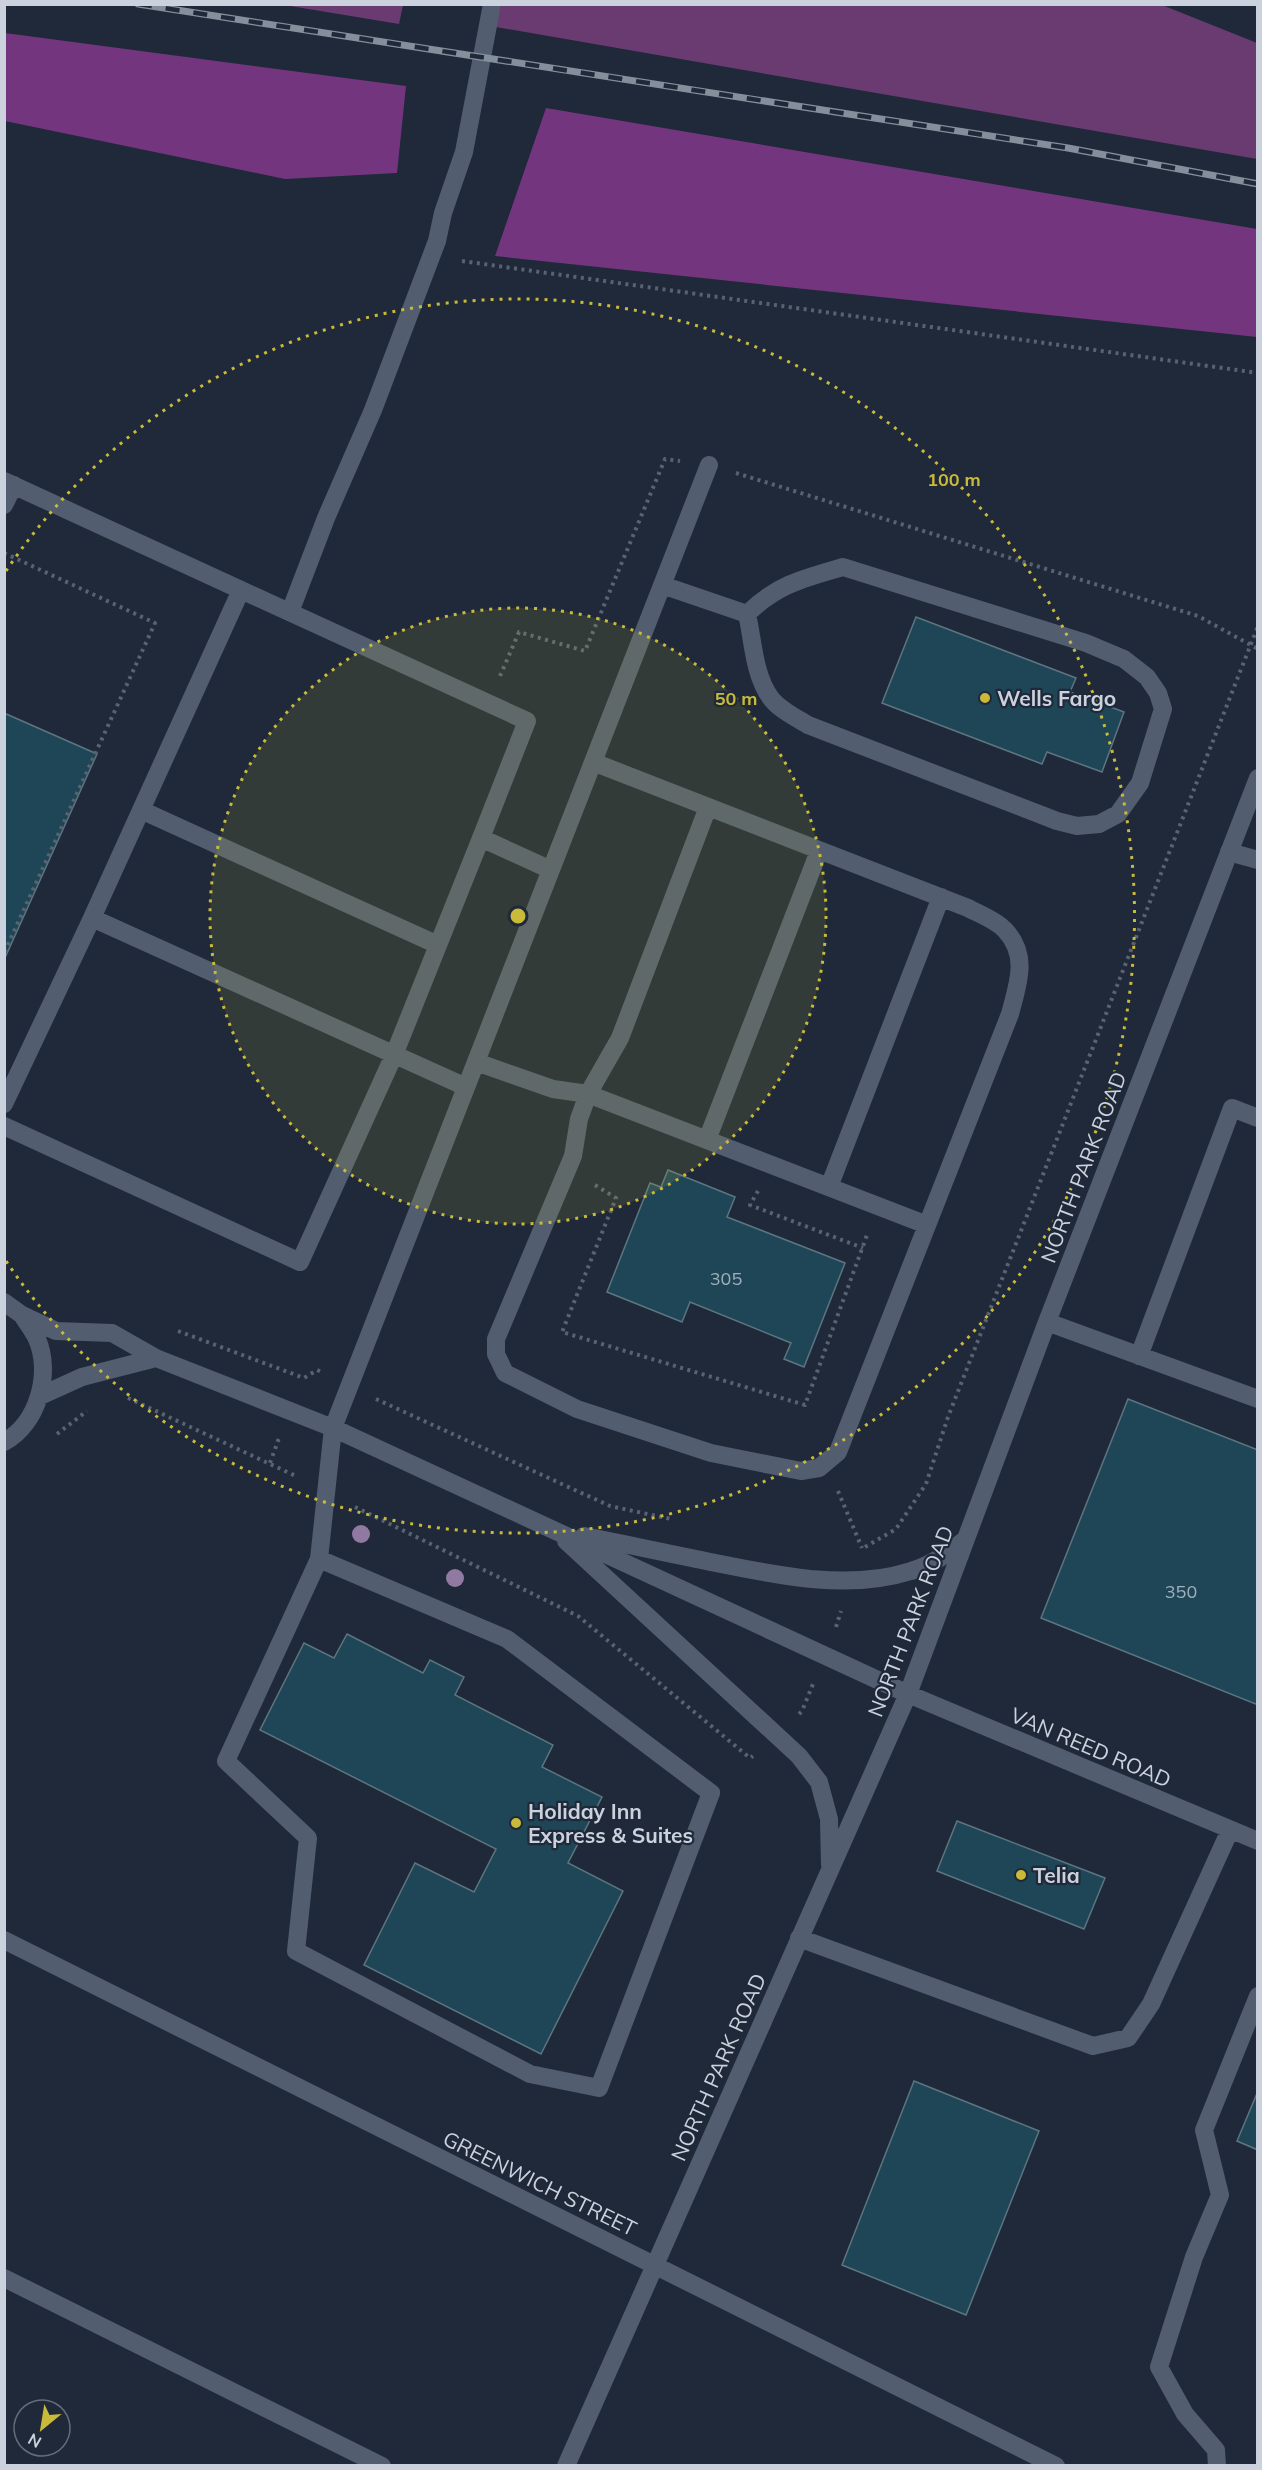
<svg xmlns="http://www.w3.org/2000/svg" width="1262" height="2470" viewBox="0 0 1262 2470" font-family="Mulish,sans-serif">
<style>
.green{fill:#693b71}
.forest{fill:#73367e}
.building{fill:#1f4656;stroke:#5d7580;stroke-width:1.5}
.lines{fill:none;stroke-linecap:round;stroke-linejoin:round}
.path{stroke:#596271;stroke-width:4;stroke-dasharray:3 4.5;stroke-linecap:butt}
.minor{stroke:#525e70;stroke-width:18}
.rail-casing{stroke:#858e9b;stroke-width:7}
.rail{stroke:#1f2939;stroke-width:4.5;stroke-dasharray:14;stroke-linecap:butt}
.tree{fill:#917aa2}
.ring{fill:none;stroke:#c9ba3a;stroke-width:3;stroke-dasharray:3 6}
.poi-dot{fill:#c9ba3a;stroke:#1f2939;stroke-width:2}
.labels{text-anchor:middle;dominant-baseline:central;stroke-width:4.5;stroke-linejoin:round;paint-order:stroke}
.number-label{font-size:18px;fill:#a0afbb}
.poi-label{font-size:21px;font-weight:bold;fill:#cbd2dd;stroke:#1f2939;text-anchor:start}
.street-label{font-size:21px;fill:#cbd2dd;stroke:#1f2939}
.centre{fill:#c9ba3a;stroke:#1f2939;stroke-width:3}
.ring-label{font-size:18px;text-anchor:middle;font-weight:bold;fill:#c9ba3a;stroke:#1f2939;stroke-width:4.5;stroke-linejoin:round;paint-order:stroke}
</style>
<rect width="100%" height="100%" fill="#1f2939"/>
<path class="green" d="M501 4 1162 5 1257 43V159L496 27Z
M284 5H403L399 24Z"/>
<path class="forest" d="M5 33 406 86 397 173 285 179 5 121Z
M546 108 1257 229V337L495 256Z"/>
<path class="building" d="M916 617 1076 678 1070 692 1124 712 1102 772 1047 752 1042 764 882 703Z
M4 713 97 754 4 960Z
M668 1170 735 1197 727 1217 845 1263 804 1367 784 1359 791 1343 690 1302 682 1322 607 1292 650 1183 661 1187Z
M1128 1399 1258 1450V1705L1041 1618Z
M347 1634 423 1673 430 1660 464 1677 455 1695 553 1745 542 1767 602 1797 568 1863 623 1891 541 2054 364 1965 415 1863 474 1892 496 1849 260 1730 304 1643 334 1658Z
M957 1821 1105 1878 1084 1929 937 1871Z
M914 2081 1039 2131 966 2315 842 2265Z
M1258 2091V2150L1237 2141Z"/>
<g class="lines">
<path class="path" d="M462 261 1258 373
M736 473 1198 616 1258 649
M4 553 155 623 4 953
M500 676 519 632 585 651 665 459 680 461
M595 1185 616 1198 562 1332 805 1405 867 1235
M758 1191 750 1205 863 1248
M178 1331 304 1378 317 1370 324 1373
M128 1398 298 1477
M376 1399 610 1506 671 1519
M57 1434 87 1411
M270 1463 279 1438
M838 1491 862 1548
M355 1507 578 1616 750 1758 753 1756
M865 1547 896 1529 926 1484 948 1417 1258 626
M836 1627 841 1611
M799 1714 802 1711 813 1684"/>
<path class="minor" d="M4 481 241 590 92 918 466 1087
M4 505 14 485
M843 567 1086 643 1124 659 1147 677 1158 693 1163 709 1140 783 1118 814 1099 824 1077 826 1057 821 808 725C795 717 778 709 770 697 754 675 753 640 747 614 776 585 804 578 843 567Z
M662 585 747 614
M241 590 527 721 481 838 551 870
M290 612 326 518 373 410 437 241 443 213 464 152 492 4
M708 807 620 1038 588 1094 927 1225
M141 810 438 945
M1229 852 1258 860
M476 1062 553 1089 588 1094 579 1119 573 1156 496 1339V1354L505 1373 577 1409 711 1453 801 1471 819 1468 838 1452 1010 1014C1018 983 1029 956 1005 930 996 920 979 914 968 908L593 762
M4 1104 92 918
M4 1126 300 1262 394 1055 481 838
M707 1140 819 851
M829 1187 941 897
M4 1302 22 1315 56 1331 112 1333 156 1358 333 1428 908 1694 1258 1841
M1047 1322 1258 1399
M1139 1356 1232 1108 1258 1118
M40 1396 82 1377 156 1358
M4 1442C38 1424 52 1373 37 1339 33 1330 27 1323 22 1315
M584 1536C625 1544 666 1553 706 1561 772 1574 845 1592 911 1571 932 1565 948 1553 966 1539
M566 1541 799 1756 819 1782 829 1819 830 1865
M319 1559 226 1761 308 1838 296 1951 530 2074 599 2088 711 1793 507 1639 319 1559 333 1428 709 465
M799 1938 1093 2046 1128 2038 1151 2004 1230 1830
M4 1940 1056 2466
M4 2278 382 2466
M566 2466 908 1694 1047 1322 1258 778
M1217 2466 1216 2450 1185 2414 1159 2367 1194 2257 1220 2195 1204 2130 1258 1996"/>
<defs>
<path id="rail" d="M138 4 1068 148 1258 184"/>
</defs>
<use href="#rail" class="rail-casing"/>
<use href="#rail" class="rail"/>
</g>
<g class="tree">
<circle cx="361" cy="1534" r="9"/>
<circle cx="455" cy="1578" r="9"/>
</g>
<circle cx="518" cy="916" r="308" fill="#c9ba3a" fill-opacity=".12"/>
<g class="ring">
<circle cx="518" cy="916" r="308"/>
<path d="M6 571A617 617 0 1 1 6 1261"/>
</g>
<g class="poi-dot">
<circle cx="985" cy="698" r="6"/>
<circle cx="516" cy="1823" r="6"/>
<circle cx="1021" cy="1875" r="6"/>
</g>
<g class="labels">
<g class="number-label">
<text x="726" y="1278">305</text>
<text x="1181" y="1591">350</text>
</g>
<g class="poi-label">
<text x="997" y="698">Wells Fargo</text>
<text x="528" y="1811">Holiday Inn<tspan x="528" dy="24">Express &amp; Suites</tspan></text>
<text x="1033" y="1875">Telia</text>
</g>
<g class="street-label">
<text transform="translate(1083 1167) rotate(-69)">NORTH PARK ROAD</text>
<text transform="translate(910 1621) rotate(-69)">NORTH PARK ROAD</text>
<text transform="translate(1091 1747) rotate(23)">VAN REED ROAD</text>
<text transform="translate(718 2067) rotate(-66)">NORTH PARK ROAD</text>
<text transform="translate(540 2183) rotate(26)">GREENWICH STREET</text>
</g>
</g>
<circle cx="518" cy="916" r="9" class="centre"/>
<g class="ring-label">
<text x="954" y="486">100 m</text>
<text x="736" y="705">50 m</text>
</g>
<rect width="1262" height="2470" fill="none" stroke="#cbd2dd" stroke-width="12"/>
<g transform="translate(42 2428) rotate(210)"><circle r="28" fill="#1f2939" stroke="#646d7b" stroke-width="1.5"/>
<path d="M0-4.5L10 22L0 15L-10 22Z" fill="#c9ba3a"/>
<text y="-9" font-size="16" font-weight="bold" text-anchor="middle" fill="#cbd2dd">N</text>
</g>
</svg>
